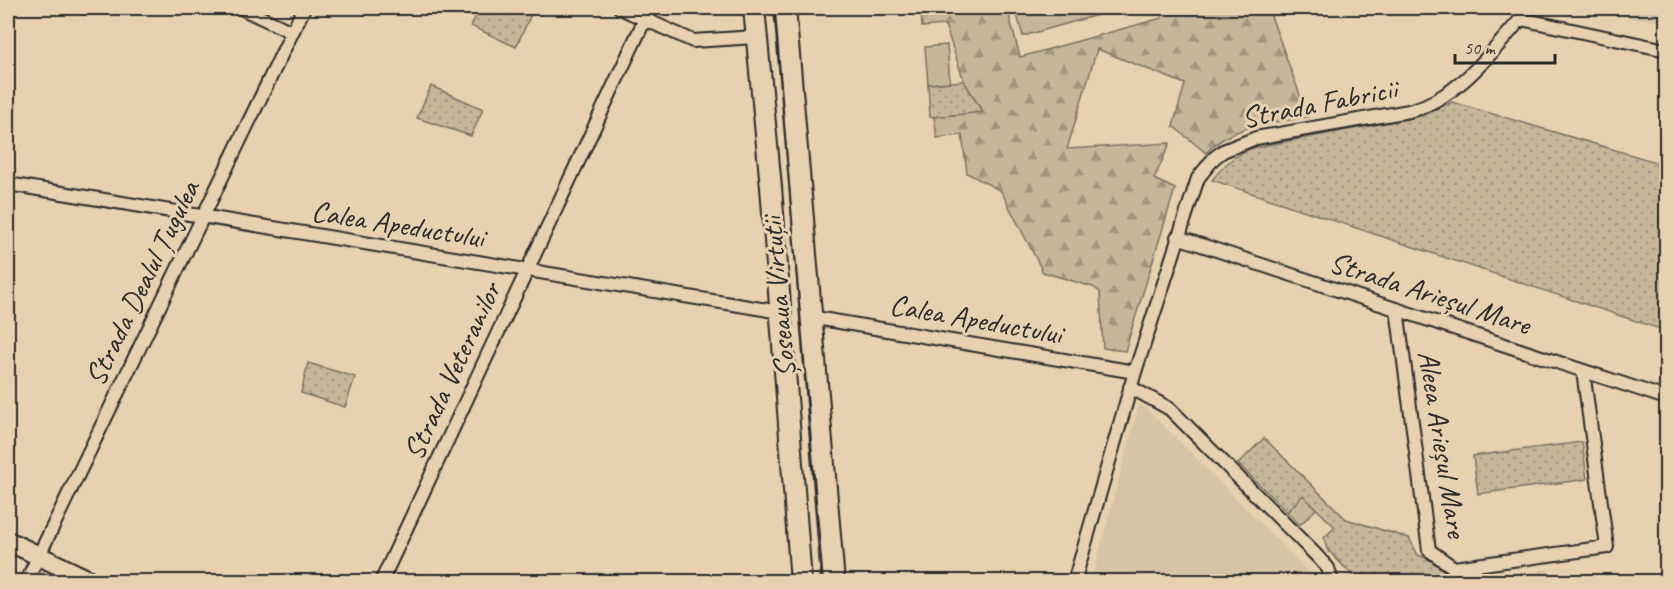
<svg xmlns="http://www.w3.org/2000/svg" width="1674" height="589" viewBox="0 0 1674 589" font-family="Caveat,sans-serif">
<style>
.built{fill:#d7c3a5}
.industrial{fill:url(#industrial-grid)}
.grass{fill:url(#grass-dots);stroke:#7a7062;stroke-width:1.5}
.forest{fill:url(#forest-firs);stroke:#7a7062;stroke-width:1.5}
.garden{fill:#c8b69a;stroke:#7a7062;stroke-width:1.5}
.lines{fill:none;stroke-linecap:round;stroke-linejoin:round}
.street-casing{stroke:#2b2b2b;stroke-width:16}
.secondary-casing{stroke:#2b2b2b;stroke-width:22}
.primary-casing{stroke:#2b2b2b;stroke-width:24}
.street{stroke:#e7d1b0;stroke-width:12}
.secondary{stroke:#e7d1b0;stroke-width:18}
.primary{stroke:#e7d1b0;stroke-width:20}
.tram{stroke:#2b2b2b;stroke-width:1.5}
.labels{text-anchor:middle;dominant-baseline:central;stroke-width:6;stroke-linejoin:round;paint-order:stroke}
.street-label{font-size:30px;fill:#2b2b2b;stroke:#e7d1b0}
</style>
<defs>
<pattern id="industrial-grid" width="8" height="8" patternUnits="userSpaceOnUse" patternTransform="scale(1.5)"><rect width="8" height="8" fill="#d7c3a5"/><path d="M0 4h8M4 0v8" fill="none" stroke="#b9a88e"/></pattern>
<pattern id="grass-dots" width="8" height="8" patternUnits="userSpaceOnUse" patternTransform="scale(1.5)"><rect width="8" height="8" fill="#c8b69a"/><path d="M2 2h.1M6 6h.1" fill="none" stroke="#a3947e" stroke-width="1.8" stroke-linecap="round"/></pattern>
<pattern id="forest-firs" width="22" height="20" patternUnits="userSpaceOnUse" patternTransform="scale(1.5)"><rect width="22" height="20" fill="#c8b69a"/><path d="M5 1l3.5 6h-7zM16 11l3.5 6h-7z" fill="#a3947e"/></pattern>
</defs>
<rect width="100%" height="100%" fill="#e7d1b0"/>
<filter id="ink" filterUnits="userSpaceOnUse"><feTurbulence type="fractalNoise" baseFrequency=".0167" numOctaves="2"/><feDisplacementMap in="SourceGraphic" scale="12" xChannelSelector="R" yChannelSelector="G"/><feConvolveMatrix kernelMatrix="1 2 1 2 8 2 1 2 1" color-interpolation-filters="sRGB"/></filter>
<g filter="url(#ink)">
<path class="built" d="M1549 8H1666V22Z
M1666 130V203L1660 195 1656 162Z
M1140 402 1318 581 1091 582Z"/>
<path class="industrial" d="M1548 570 1550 581H1473L1472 580Z"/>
<path class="grass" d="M480 8H534L516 47 471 26Z
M964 81 983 113 930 117 928 84Z
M431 86 483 109 471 136 417 118Z
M1452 102 1656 162 1660 195 1666 203V331L1212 180C1224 165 1234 155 1253 148L1422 116Z
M308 363 355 377 345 407 301 393Z
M1264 438 1346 519 1409 538 1418 555 1430 560 1456 581H1358L1327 549 1324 538 1335 527 1303 496 1287 512 1238 464Z
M1582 442 1587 479 1478 494 1473 456Z"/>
<path class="forest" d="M921 8H1007L1020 57 1162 18 1160 8H1268L1308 117C1272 123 1232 124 1206 153L1173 126 1185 84 1097 49 1067 149 1170 143 1154 179 1175 189 1125 351 1103 348 1100 292 1093 287 1043 272 1001 191 967 173 962 135 937 138 934 117 983 112 964 81 945 25 922 27Z"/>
<path class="garden" d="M1015 8H1122L1023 36Z
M947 45 950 82 928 84 925 47Z
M1303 495 1316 509 1300 525 1287 512Z"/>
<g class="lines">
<defs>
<path id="street" d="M241 8 292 32
M620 8 693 41 756 37
M8 184 780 312
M1177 237 1666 398
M1397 309 1429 550 1454 568 1607 547 1583 371
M810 317 1135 372
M1130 387 1170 409 1315 554 1328 568 1332 582
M26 582 304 8
M381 582 645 19
M1074 582 1135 372 1198 178 1214 158 1223 151 1256 138 1409 111C1458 98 1489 55 1521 19L1666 50"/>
<path id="secondary" d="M8 541 93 582"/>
<path id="primary" d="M754 8 771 187 801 582
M785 8 834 582"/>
</defs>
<use href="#street" class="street-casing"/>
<use href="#secondary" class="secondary-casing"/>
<use href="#primary" class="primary-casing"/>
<use href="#street" class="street"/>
<use href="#secondary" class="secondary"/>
<use href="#primary" class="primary"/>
<path class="tram" d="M775 8 821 582"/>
</g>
</g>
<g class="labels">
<g class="street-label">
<text transform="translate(1319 103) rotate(-11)">Strada Fabricii</text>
<text transform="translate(398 224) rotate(9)">Calea Apeductului</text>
<text transform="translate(142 283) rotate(-64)">Strada Dealul Țugulea</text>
<text transform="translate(1430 293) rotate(18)">Strada Arieșul Mare</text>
<text transform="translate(778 297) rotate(-95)">Șoseaua Virtuții</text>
<text transform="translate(976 319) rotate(10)">Calea Apeductului</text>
<text transform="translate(452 371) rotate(-65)">Strada Veteranilor</text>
<text transform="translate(1443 444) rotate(81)">Aleea Arieșul Mare</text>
</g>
</g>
<rect width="1674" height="589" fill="none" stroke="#e7d1b0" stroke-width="30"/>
<rect x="15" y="15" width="1644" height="559" fill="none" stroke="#2b2b2b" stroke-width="2" filter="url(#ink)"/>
<path d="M1455 54v9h100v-9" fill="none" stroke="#2b2b2b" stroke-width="3"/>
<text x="1464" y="54" font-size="18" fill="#2b2b2b" stroke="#e7d1b0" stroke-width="4.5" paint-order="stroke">50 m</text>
</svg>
